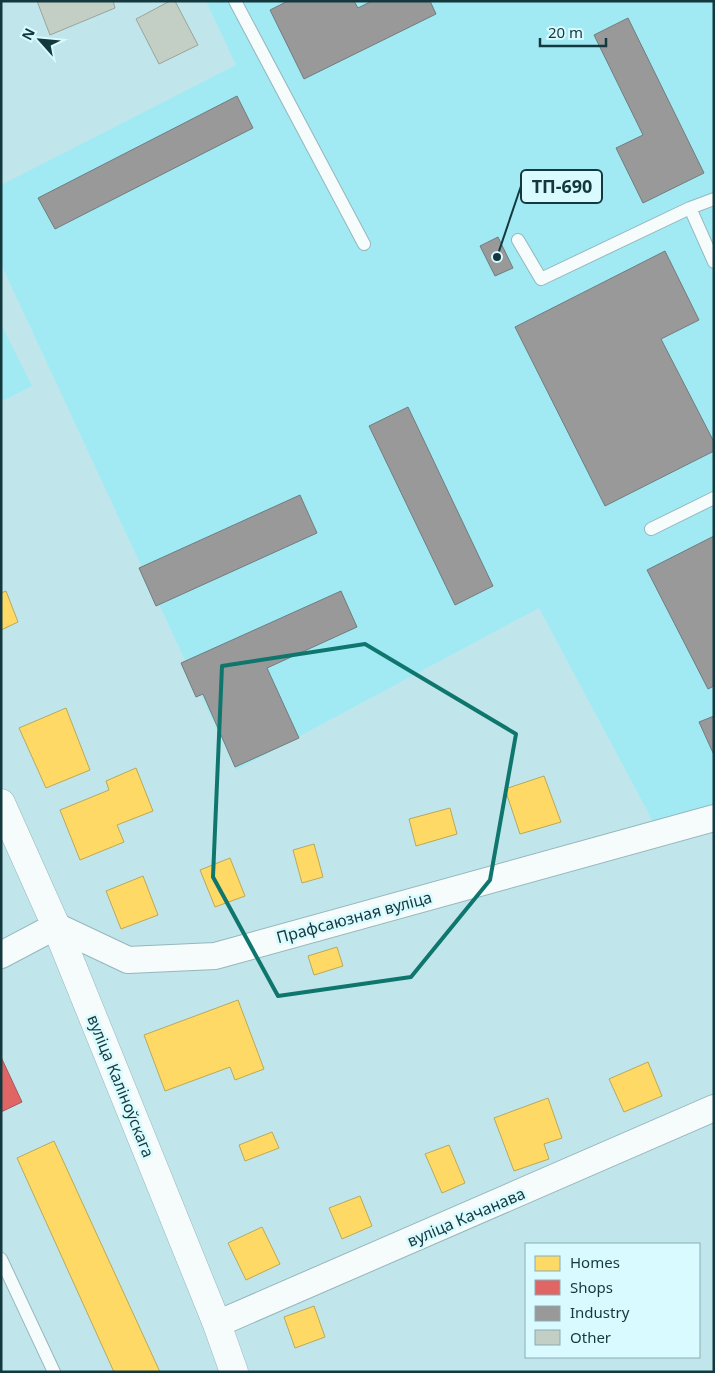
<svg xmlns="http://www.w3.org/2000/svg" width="715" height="1373" viewBox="0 0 715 1373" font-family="'Noto Sans',sans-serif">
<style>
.built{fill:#a1eaf4}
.homes{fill:#ffd966;stroke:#b8a95a}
.shops{fill:#e06666;stroke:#a2585a}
.industry{fill:#999;stroke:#717c7e}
.building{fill:#c3cec5;stroke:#99a59c}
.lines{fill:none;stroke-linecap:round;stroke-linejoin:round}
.lane-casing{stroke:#95b7bc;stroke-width:14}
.street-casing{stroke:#95b7bc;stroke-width:28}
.secondary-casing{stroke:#95b7bc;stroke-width:29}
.lane{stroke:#f6fbfc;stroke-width:12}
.street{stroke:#f6fbfc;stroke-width:26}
.secondary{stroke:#f6fbfc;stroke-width:28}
.marked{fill:none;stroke:#0f766e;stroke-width:4;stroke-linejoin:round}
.labels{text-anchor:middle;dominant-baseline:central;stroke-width:5;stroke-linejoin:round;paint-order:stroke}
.street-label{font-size:16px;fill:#13393e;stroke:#d9fbff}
.leader{fill:none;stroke:#13393e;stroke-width:2}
.callout-dot{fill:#13393e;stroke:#d9fbff;stroke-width:2}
.callout{fill:#d9fbff;stroke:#13393e;stroke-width:2}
.callout-label{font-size:18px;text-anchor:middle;font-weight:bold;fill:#13393e}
</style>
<rect width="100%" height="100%" fill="#c0e6ec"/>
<path class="built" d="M206 1H714V814L657 829 539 608 236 770 1 264V185L236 65Z
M1 324 32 386 1 402Z"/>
<path class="homes" d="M6 591 18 622 1 630V593Z
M66 708 90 770 46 788 19 728Z
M136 768 153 811 117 825 124 842 80 860 60 810 109 790 106 781Z
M544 776 561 822 520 834 505 789Z
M450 808 457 834 416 846 409 819Z
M314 844 323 877 302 883 293 850Z
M230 858 245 896 215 907 200 870Z
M143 876 158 915 121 929 106 891Z
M337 947 343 966 314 975 308 956Z
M238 1000 264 1069 235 1080 230 1067 165 1091 144 1035Z
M648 1062 662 1096 624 1112 609 1079Z
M548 1098 562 1138 544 1144 549 1159 514 1171 494 1118Z
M272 1132 279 1148 245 1161 239 1145Z
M54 1141 160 1372H114L17 1158Z
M449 1145 465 1183 442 1193 425 1154Z
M360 1196 372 1226 342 1239 329 1208Z
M262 1227 280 1264 246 1280 228 1243Z
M314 1306 325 1337 295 1348 284 1317Z"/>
<path class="shops" d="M1 1057 22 1102 1 1112Z"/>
<path class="industry" d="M288 1H354L358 8 372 1H430L436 14 304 79 270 10Z
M628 18 704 173 643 203 616 148 643 135 594 35Z
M237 96 253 128 55 229 38 198Z
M498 237 513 268 495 276 480 246Z
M665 251 699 320 661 339 714 442V451L605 506 515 327Z
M408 407 493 586 455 605 369 426Z
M300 495 317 533 156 606 139 568Z
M714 536V686L708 689 647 570Z
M341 591 357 627 267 668 299 738 235 767 203 694 196 697 181 663Z
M714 716V755L699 722Z"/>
<path class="building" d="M37 1H113L115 8 50 35Z
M170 1H175L198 45 159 64 136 19Z"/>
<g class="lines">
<defs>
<path id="lane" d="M235 1 364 244
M690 208 714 262
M518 240 541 279 690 208 714 199
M651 529 714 498
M1 1259 54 1372"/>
<path id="street" d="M1 955 56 926 128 960 215 956 714 818
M217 1324 714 1108"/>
<path id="secondary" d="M1 803 56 926 217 1324 234 1372"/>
</defs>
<use href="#lane" class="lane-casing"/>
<use href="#street" class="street-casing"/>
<use href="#secondary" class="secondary-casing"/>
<use href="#lane" class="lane"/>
<use href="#street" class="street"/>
<use href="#secondary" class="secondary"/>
</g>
<path class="marked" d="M365 644 516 734 490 880 411 977 278 996 213 877 222 666Z"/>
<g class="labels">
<g class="street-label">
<text transform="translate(354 917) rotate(-15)">Прафсаюзная вуліца</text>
<text transform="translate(121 1086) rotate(68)">вуліца Каліноўскага</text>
<text transform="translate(466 1217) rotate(-23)">вуліца Качанава</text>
</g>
</g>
<path class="leader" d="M497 257L521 186"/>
<circle class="callout-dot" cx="497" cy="257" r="5"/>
<rect class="callout" x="521" y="170" width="81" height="33" rx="5"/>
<g class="callout-label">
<text x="562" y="193">ТП-690</text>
</g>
<rect width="715" height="1373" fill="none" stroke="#13393e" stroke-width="5"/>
<rect x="525" y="1243" width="175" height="115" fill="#d9fbff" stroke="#8aadb2"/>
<rect x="535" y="1256" width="25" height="15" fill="#ffd966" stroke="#8aadb2"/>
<text x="570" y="1268" font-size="15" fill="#13393e">Homes</text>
<rect x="535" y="1280" width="25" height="15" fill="#e06666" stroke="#8aadb2"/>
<text x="570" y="1293" font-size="15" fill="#13393e">Shops</text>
<rect x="535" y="1306" width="25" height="15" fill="#999999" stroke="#8aadb2"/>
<text x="570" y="1318" font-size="15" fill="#13393e">Industry</text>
<rect x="535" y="1330" width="25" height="15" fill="#c3cec5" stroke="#8aadb2"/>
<text x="570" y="1343" font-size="15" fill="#13393e">Other</text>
<g transform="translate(40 40) rotate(297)" stroke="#d9fbff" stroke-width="4" paint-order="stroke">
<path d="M0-4L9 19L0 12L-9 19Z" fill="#13393e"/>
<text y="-8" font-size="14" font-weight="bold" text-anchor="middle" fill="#13393e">N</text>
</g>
<path d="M540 38v8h66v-8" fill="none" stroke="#13393e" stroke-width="2.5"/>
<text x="548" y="38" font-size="15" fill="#13393e" stroke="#d9fbff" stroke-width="4" paint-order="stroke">20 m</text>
</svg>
